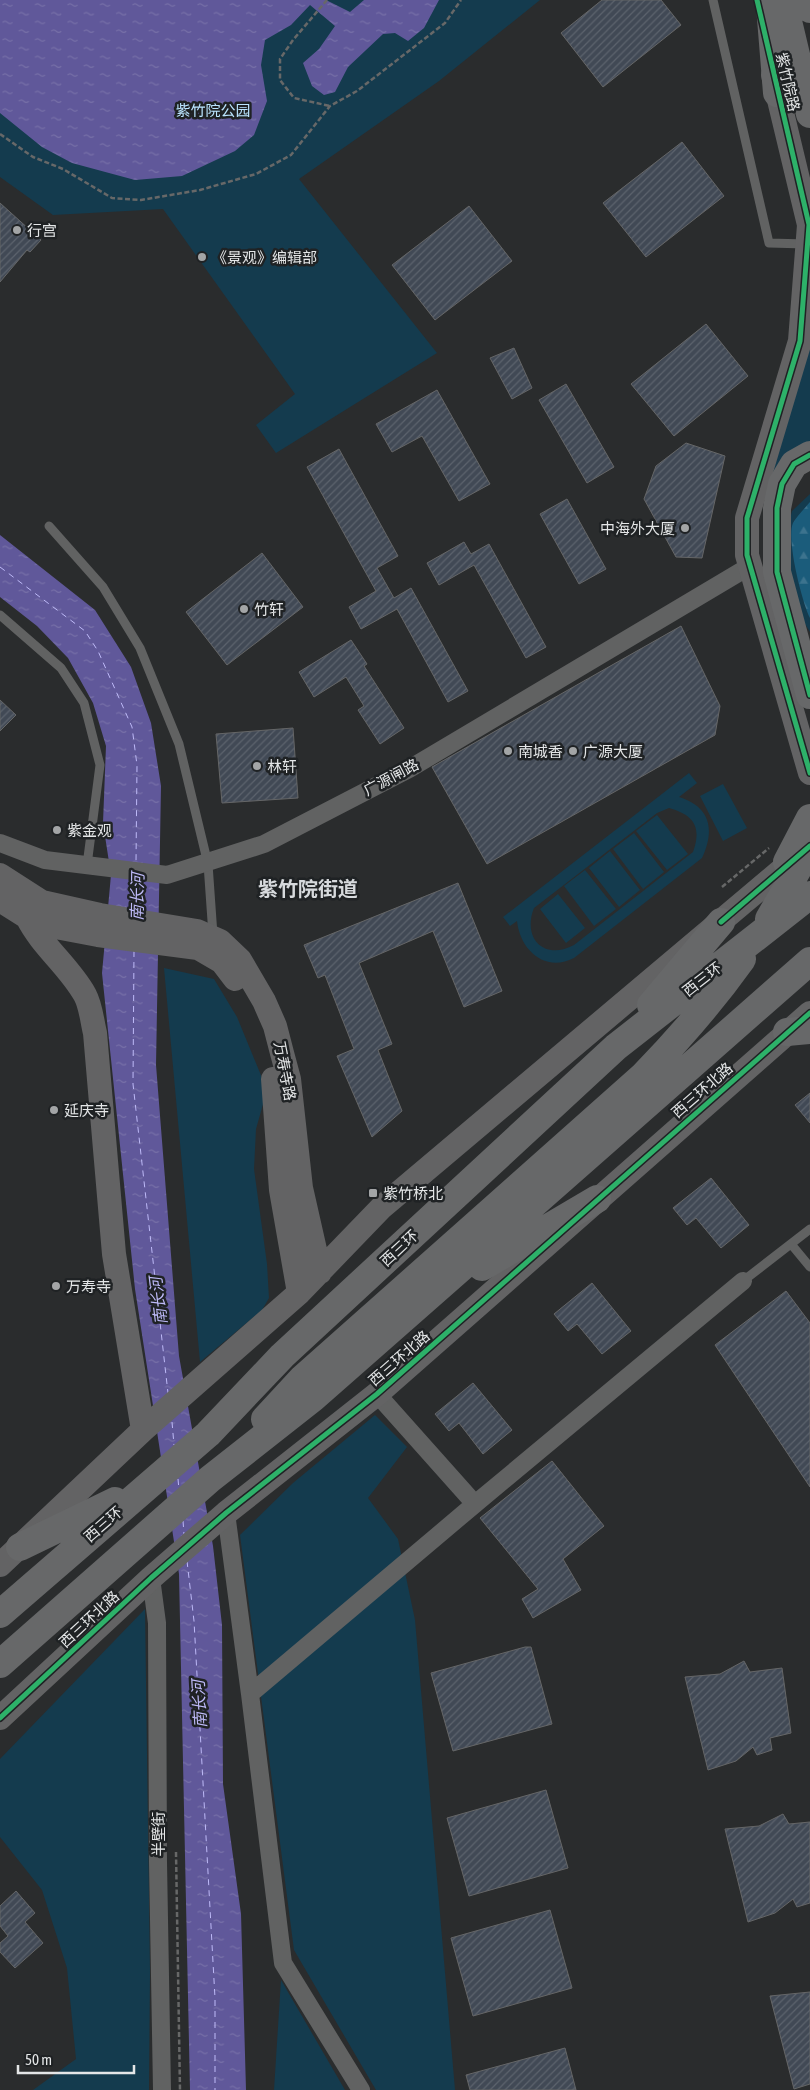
<svg xmlns="http://www.w3.org/2000/svg" width="810" height="2090" viewBox="0 0 810 2090" font-family="'Asap Condensed','Noto Sans SC',sans-serif">
<style>
.green{fill:#143b4e;fill-rule:evenodd}
.forest{fill:url(#forest-firs)}
.water{fill:url(#water-ripples)}
.lines{fill:none;stroke-linecap:round;stroke-linejoin:round}
.ferry{stroke:#bebaf8;stroke-width:1;stroke-dasharray:6 5;stroke-linecap:butt}
.building{fill:url(#building-hatch);stroke:#656667}
.path{stroke:#676868;stroke-width:2.5;stroke-dasharray:5 2.5;stroke-linecap:butt}
.lane{stroke:#616262;stroke-width:9}
.street{stroke:#616262;stroke-width:18}
.secondary{stroke:#636364;stroke-width:24}
.highway{stroke:#676869;stroke-width:28}
.cycleway-casing{stroke:#1f2224;stroke-width:8}
.cycleway{stroke:#2db169;stroke-width:5}
.poi-dot{fill:#a3a5a6;stroke:#1f2224;stroke-width:2}
.labels{text-anchor:middle;dominant-baseline:central;stroke-width:5;stroke-linejoin:round;paint-order:stroke}
.street-label{font-size:15px;fill:#e4e6e7;stroke:#1f2224}
.park-label{font-size:15px;fill:#bae4fe;stroke:#1f2224}
.poi-label{font-size:15px;fill:#e4e6e7;stroke:#1f2224;text-anchor:start}
.water-label{font-size:16px;font-style:italic;fill:#bebaf8;stroke:#1f2224}
.district-label{font-size:20px;font-weight:bold;fill:#d6d9dc;stroke:#1f2224}
</style>
<defs>
<pattern id="forest-firs" width="22" height="20" patternUnits="userSpaceOnUse" patternTransform="scale(1.25)"><rect width="22" height="20" fill="#1b5c7b"/><path d="M5 1l3.5 6h-7zM16 11l3.5 6h-7z" fill="#3c738e"/></pattern>
<pattern id="water-ripples" width="26" height="14" patternUnits="userSpaceOnUse" patternTransform="scale(1.25)"><rect width="26" height="14" fill="#60589a"/><path d="M2 4q2-2 4 0t4 0M15 11q2-2 4 0t4 0" fill="none" stroke="#7770a8"/></pattern>
<pattern id="building-hatch" width="6" height="6" patternUnits="userSpaceOnUse" patternTransform="scale(1.25)"><rect width="6" height="6" fill="#414955"/><path d="M-1 1l2-2M0 6l6-6M5 7l2-2" fill="none" stroke="#5c636d"/></pattern>
</defs>
<rect width="100%" height="100%" fill="#2a2c2d"/>
<path class="green" d="M0 0H540L439 81 299 179 437 353 276 453 256 425 295 394 163 209 53 215 0 177Z
M810 347V445L771 478Z
M810 494V632L788 596 786 537 792 511Z
M689 773 697 783 679 797C711 807 715 830 702 858L574 958C545 973 520 950 517 921L510 926 503 917ZM669 808C694 815 702 827 693 852L574 945C544 961 522 938 534 908L657 813Z
M723 784 747 828 723 841 700 796Z
M657 815 688 854 667 870 636 831Z
M634 833 664 872 643 889 613 849Z
M610 851 640 890 619 907 589 868Z
M585 870 616 909 594 926 564 886Z
M558 894 585 928 566 943 540 909Z
M164 968 214 979 237 1017 267 1090 256 1129 254 1169 267 1264 269 1298 262 1310 200 1362Z
M375 1415 407 1447 368 1498 398 1539 415 1620 455 2090H376L294 1950 240 1535 293 1483Z
M145 1609 150 1972 149 2090H33L76 2059 67 1968 42 1890 0 1837V1759Z
M281 1980 345 2090H274Z"/>
<path class="forest" d="M810 502V618C802 602 786 539 793 523 797 516 805 508 810 502Z"/>
<path class="water" d="M0 0H326L350 12 364 0H439L424 28 408 41 395 33 383 34 348 67 335 92 324 95 312 86 303 63 319 49 335 26 310 5 291 25 265 40 261 65 267 101 254 135 235 151 182 176 135 180 72 163 42 147 0 113Z
M0 535 95 610 131 667 151 723 161 786 156 1065 179 1356 213 1546 222 1625 223 1784 241 1914 246 2090H190L179 1574 135 1289 102 973 111 875 103 823 106 746 93 703 68 658 37 626 0 597Z"/>
<g class="lines">
<path class="ferry" d="M0 567 85 631 98 651 132 727 137 765 136 862
M135 910V879
M134 951 133 1084 168 1393
M172 1422 174 1445
M178 1479 179 1490
M183 1521 184 1534
M187 1561 194 1621 215 1998V2090"/>
</g>
<path class="building" d="M602 0H661L681 25 603 87 561 33Z
M682 142 724 196 646 257 603 203Z
M0 203 41 240 30 252 27 250 0 282Z
M469 206 512 261 435 320 392 265Z
M706 324 748 376 674 436 631 384Z
M514 348 532 388 512 399 490 358Z
M566 384 614 467 587 483 539 400Z
M437 390 490 484 459 501 422 436 392 452 376 424Z
M686 443 725 456 702 558 676 557 644 499 656 466Z
M339 449 398 556 377 568 394 598 411 588 468 691 448 702 397 609 361 629 349 607 376 591 307 467Z
M567 499 606 569 579 584 540 514Z
M464 542 471 554 489 544 546 647 526 658 474 565 439 585 427 563Z
M262 553 303 607 227 665 186 612Z
M681 626 720 706 715 735 487 864 432 767Z
M351 640 367 664 364 666 404 728 380 744 358 710 364 706 346 677 314 697 299 672Z
M0 700 16 715 0 731Z
M293 728 298 798 222 803 216 734Z
M458 883 502 991 464 1007 433 931 359 963 392 1044 378 1050 402 1111 372 1137 337 1056 354 1049 325 975 318 978 304 945Z
M810 1093V1123L795 1105Z
M711 1178 749 1225 721 1248 696 1218 687 1225 673 1208Z
M592 1283 631 1331 602 1354 577 1324 568 1331 554 1314Z
M786 1291 810 1323V1487L715 1345Z
M473 1383 512 1430 483 1454 459 1423 449 1431 435 1414Z
M552 1461 604 1526 563 1559 581 1590 533 1618 522 1599 538 1589 480 1518Z
M525 1647H531L552 1724 453 1751 431 1673Z
M744 1661 750 1672 782 1668 791 1733 770 1738 772 1750 757 1755 753 1747 736 1761 708 1770 685 1677 720 1674Z
M546 1790 568 1868 469 1896 447 1818Z
M783 1814 789 1824 810 1822V1903L797 1907 793 1899 775 1913 748 1922 725 1829 759 1826Z
M16 1891 35 1913 25 1922 43 1943 15 1968 0 1952V1943L8 1936 0 1926V1906Z
M550 1910 572 1988 473 2016 451 1938Z
M810 1992V2084L794 2089 770 1996Z
M565 2048 576 2090H470L466 2075Z"/>
<g class="lines">
<path class="path" d="M327 0 293 40 280 59V80L294 98 330 106
M0 134 33 157 63 169 112 198 141 200 200 190 256 174 291 155 330 106 357 91 445 23 461 0
M722 887 769 848
M176 1852 180 2090"/>
<path class="lane" d="M713 0 769 243 806 244
M49 526 103 587 140 648 179 744 208 864 213 935
M0 615 61 668 84 703 100 765 87 865
M791 1244 810 1267
M743 1281 810 1229"/>
<path class="street" d="M0 843 45 860 167 875 264 844 409 769 750 566
M475 1504 743 1281
M226 1513 250 1694 475 1504 377 1394
M151 1578 157 1623 158 1862 162 2090
M250 1694 283 1963 361 2090"/>
<path class="secondary" d="M773 75 810 229
M809 225 800 341 747 518V555L810 773
M0 875 42 902 100 915 197 931 220 941 240 960 264 1001 275 1026 282 1053 289 1079 301 1188 320 1272
M0 900 27 917 61 928 98 935 198 948 222 962 235 979
M27 917C42 947 69 966 85 995 91 1006 92 1021 95 1033L114 1254 143 1430
M273 1079 281 1190 299 1293
M0 1565 143 1430 299 1293 382 1207 803 852
M0 1718 151 1578 226 1513 377 1394 810 1013"/>
<path class="highway" d="M783 0 810 114
M808 0 810 9
M770 6 777 93
M810 455 794 464 782 484 777 508V572L810 695
M787 862 810 818
M769 919 810 848
M651 1005 721 922
M787 1032 810 1030
M482 1267 597 1199
M265 1419 302 1379 643 1076C679 1039 712 1001 742 959
M20 1547 115 1501
M0 1614 208 1434 282 1356 616 1047 810 895
M0 1664 210 1479 313 1398 810 961"/>
<defs>
<path id="cycleway" d="M757 0 810 229
M809 225 800 341 747 518V555L810 773
M810 455 794 464 782 484 777 508V572L810 695
M721 922 810 846
M0 1718 151 1578 226 1513 377 1394 810 1013"/>
</defs>
<use href="#cycleway" class="cycleway-casing"/>
<use href="#cycleway" class="cycleway"/>
</g>
<g class="poi-dot">
<circle cx="17" cy="230" r="5"/>
<circle cx="202" cy="257" r="5"/>
<circle cx="685" cy="528" r="5"/>
<circle cx="244" cy="609" r="5"/>
<circle cx="508" cy="751" r="5"/>
<circle cx="573" cy="751" r="5"/>
<circle cx="257" cy="766" r="5"/>
<circle cx="57" cy="830" r="5"/>
<circle cx="54" cy="1110" r="5"/>
<rect x="368" y="1188" width="10" height="10" rx="2.5"/>
<circle cx="56" cy="1286" r="5"/>
</g>
<g class="labels">
<g class="street-label">
<text transform="translate(788 82) rotate(77)">紫竹院路</text>
<text transform="translate(391 777) rotate(-28)">广源闸路</text>
<text transform="translate(702 979) rotate(-38)">西三环</text>
<text transform="translate(285 1071) rotate(79)">万寿寺路</text>
<text transform="translate(702 1090) rotate(-41)">西三环北路</text>
<text transform="translate(399 1248) rotate(-43)">西三环</text>
<text transform="translate(399 1358) rotate(-41)">西三环北路</text>
<text transform="translate(103 1524) rotate(-41)">西三环</text>
<text transform="translate(89 1619) rotate(-43)">西三环北路</text>
<text transform="translate(158 1834) rotate(-90)">半壁街</text>
</g>
<g class="park-label">
<text x="213" y="110">紫竹院公园</text>
</g>
<g class="poi-label">
<text x="27" y="230">行宫</text>
<text x="212" y="257">《景观》编辑部</text>
<text x="675" y="528" text-anchor="end">中海外大厦</text>
<text x="254" y="609">竹轩</text>
<text x="518" y="751">南城香</text>
<text x="583" y="751">广源大厦</text>
<text x="267" y="766">林轩</text>
<text x="67" y="830">紫金观</text>
<text x="64" y="1110">延庆寺</text>
<text x="383" y="1193">紫竹桥北</text>
<text x="66" y="1286">万寿寺</text>
</g>
<g class="water-label">
<text transform="translate(137 897) rotate(-89)">南长河</text>
<text transform="translate(158 1301) rotate(-97)">南长河</text>
<text transform="translate(199 1704) rotate(-93)">南长河</text>
</g>
<g class="district-label">
<text x="308" y="888">紫竹院街道</text>
</g>
</g>
<path d="M18 2065v8h116v-8" fill="none" stroke="#e4e6e7" stroke-width="2.5"/>
<text x="25" y="2065" font-size="15" fill="#e4e6e7" stroke="#1f2224" stroke-width="4" paint-order="stroke">50 m</text>
</svg>
